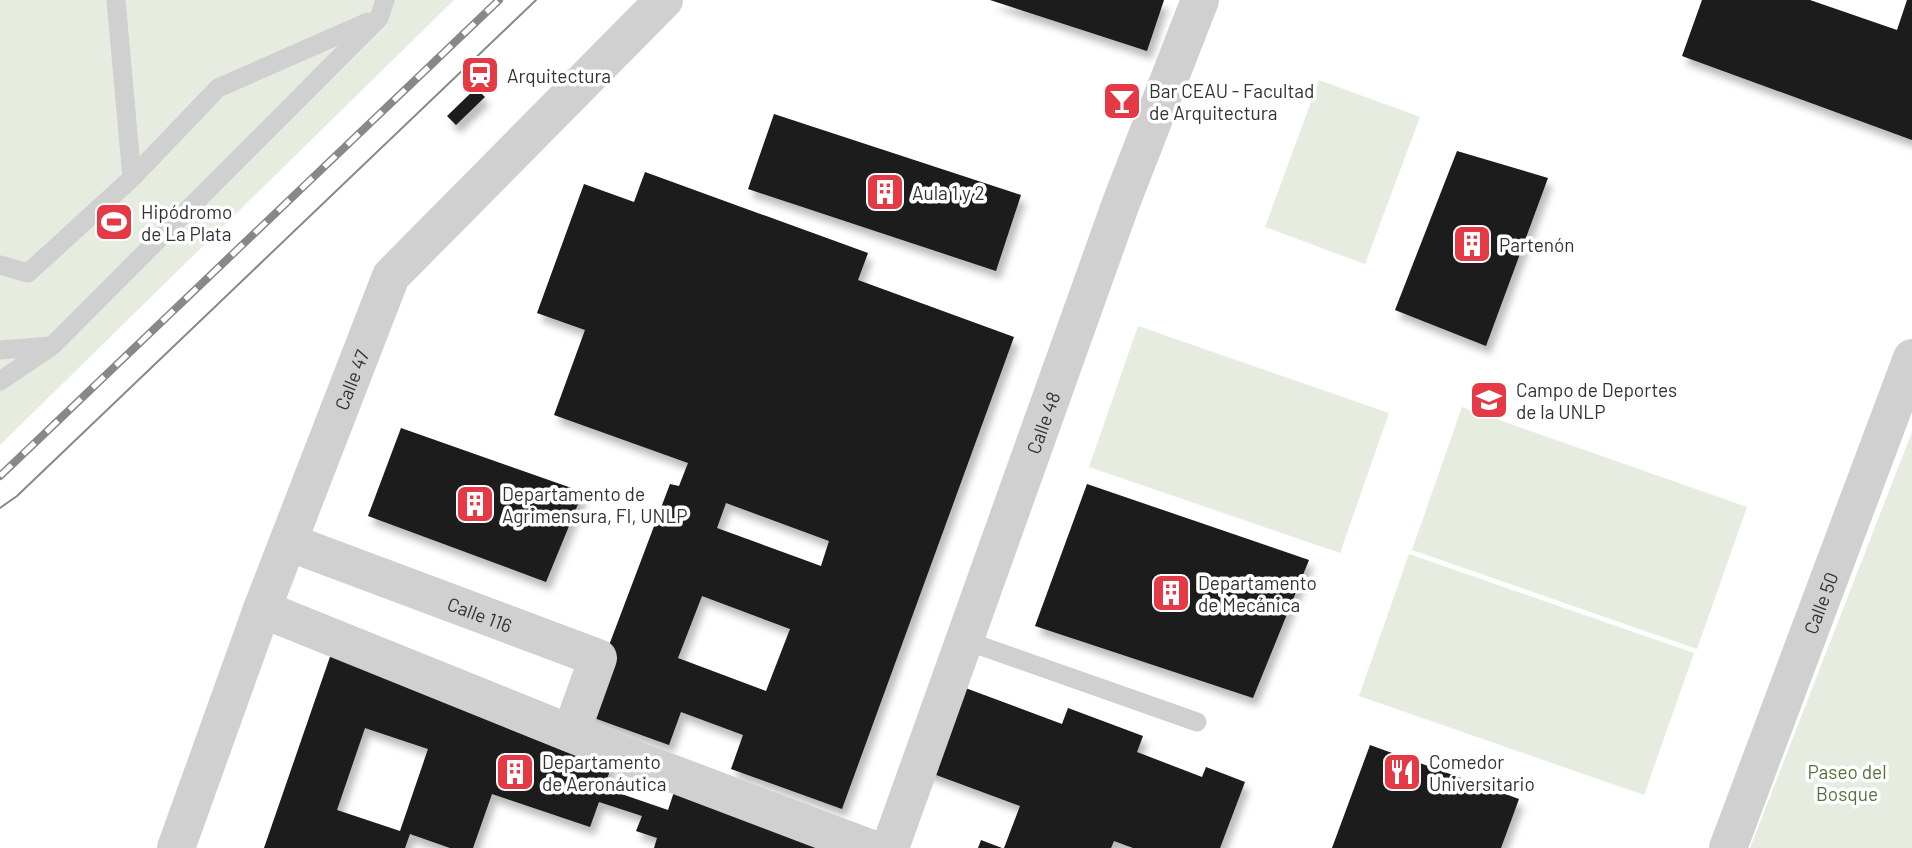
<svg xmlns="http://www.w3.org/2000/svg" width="1912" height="848" viewBox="0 0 1912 848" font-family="Barlow,sans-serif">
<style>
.green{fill:#e6ecdf}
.building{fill:#1a1a1a;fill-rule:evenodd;filter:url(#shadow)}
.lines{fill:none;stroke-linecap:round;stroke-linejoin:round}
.lane{stroke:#d0d0d0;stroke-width:19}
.street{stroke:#d0d0d0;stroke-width:38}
.tram{stroke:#888;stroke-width:2}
.rail-casing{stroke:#888;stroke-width:8}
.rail{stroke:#fff;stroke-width:5;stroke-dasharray:16;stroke-linecap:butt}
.labels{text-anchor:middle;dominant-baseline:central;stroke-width:7;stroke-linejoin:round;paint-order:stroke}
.poi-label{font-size:19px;fill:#333;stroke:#fff;text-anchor:start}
.street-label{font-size:19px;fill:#333;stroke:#fff}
.park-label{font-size:19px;fill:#56703f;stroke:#fff}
</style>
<defs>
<filter id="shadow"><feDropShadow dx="4.5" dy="8" stdDeviation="3.5" flood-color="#0004"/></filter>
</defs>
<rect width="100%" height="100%" fill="#fff"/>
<path class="green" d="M0 0H454L0 445Z
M1319 80 1420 117 1365 264 1265 227Z
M1138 326 1389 413 1340 553 1089 467Z
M1462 407 1747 507 1697 649 1412 550Z
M1912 432V848H1750Z
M1409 554 1694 653 1644 795 1359 696Z"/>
<path class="building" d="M990 0H1164L1147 51Z
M1702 0H1810L1897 30 1907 0H1912V140L1682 56Z
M476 88 485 97 456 125 447 116Z
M774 114 1021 195 996 271 748 189Z
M1457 151 1548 178 1486 346 1395 310Z
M645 172 868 253 858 280 1014 337 842 809 731 769 743 735 681 712 669 745 583 714 670 484 679 486 688 463 554 415 585 330 537 313 584 184 634 202ZM726 503 829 541 821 566 717 528ZM702 596 790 629 766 691 678 658Z
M401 428 583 492 546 582 368 516Z
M1087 484 1309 560 1253 698 1035 626Z
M332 651 615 755 604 788 668 810 674 792 824 848H654L657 838 636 831 642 816 599 802 590 827 492 794 473 848H450L410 834 405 848H264ZM365 728 428 749 400 831 337 810Z
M952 683 1062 724 1068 708 1143 736 1137 752 1202 777 1206 767 1245 782 1220 848H1133L1114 841 1111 848H1004L1020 806 920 769Z
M1370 745 1519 799 1501 848H1332Z
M981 840 1002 848H978Z"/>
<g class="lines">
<path class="lane" d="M116 0 132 178
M0 265 28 273 132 178 218 88 368 22
M0 350 51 346
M0 381 52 346 379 18 385 0
M964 640 1197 722"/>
<g class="street">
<path id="s1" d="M288 542 598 658 571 733"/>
<path d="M262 609 639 761 869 848"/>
<path id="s2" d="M176 848 262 609 391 276 664 0"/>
<path id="s3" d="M890 848 1121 203 1200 0"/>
<path id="s4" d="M1728 848 1912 358"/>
</g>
<path class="tram" d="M0 508 17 496 536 0"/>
<defs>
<path id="rail" d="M0 476 499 0"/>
</defs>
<use href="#rail" class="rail-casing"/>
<use href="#rail" class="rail"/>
</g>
<defs>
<symbol id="station-square" viewBox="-11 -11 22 22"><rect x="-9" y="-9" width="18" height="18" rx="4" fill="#e63946" stroke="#fff"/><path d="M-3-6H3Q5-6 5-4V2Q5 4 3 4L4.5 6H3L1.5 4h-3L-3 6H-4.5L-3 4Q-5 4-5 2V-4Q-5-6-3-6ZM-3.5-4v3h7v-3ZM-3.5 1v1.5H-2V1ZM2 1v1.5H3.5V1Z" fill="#fff"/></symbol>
<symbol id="bar-square" viewBox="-11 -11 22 22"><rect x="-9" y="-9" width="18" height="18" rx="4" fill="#e63946" stroke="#fff"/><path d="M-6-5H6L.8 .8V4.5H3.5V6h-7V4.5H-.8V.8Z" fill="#fff"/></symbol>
<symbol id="building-square" viewBox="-11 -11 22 22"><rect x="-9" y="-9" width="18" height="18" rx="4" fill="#e63946" stroke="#fff"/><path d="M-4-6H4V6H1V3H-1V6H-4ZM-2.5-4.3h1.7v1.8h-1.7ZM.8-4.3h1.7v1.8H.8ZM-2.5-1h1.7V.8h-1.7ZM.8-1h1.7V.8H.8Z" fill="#fff"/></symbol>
<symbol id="stadium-square" viewBox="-11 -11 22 22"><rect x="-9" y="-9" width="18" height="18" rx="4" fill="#e63946" stroke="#fff"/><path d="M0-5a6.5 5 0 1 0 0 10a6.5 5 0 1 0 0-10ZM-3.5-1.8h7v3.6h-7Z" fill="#fff"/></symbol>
<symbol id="university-square" viewBox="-11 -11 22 22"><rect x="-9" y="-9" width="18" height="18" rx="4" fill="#e63946" stroke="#fff"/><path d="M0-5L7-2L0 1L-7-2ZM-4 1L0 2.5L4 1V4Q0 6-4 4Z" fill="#fff"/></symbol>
<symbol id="restaurant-square" viewBox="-11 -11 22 22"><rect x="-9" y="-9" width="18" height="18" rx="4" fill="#e63946" stroke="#fff"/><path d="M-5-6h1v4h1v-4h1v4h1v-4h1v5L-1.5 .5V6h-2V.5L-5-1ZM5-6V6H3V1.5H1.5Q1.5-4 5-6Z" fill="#fff"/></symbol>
</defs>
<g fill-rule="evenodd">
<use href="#station-square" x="458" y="53" width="44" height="44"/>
<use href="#bar-square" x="1100" y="79" width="44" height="44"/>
<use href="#building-square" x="863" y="170" width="44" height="44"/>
<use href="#stadium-square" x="92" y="200" width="44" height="44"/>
<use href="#building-square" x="1450" y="222" width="44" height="44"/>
<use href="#university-square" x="1467" y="378" width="44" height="44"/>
<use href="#building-square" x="453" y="482" width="44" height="44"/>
<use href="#building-square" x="1149" y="571" width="44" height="44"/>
<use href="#building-square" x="493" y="750" width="44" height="44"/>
<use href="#restaurant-square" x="1380" y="750" width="44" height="44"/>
</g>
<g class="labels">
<g class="poi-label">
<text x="507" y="75">Arquitectura</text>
<text x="1149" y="90">Bar CEAU - Facultad<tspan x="1149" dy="22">de Arquitectura</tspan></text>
<text x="912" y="192">Aula 1 y 2</text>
<text x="141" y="211">Hipódromo<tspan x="141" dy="22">de La Plata</tspan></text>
<text x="1499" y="244">Partenón</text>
<text x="1516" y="389">Campo de Deportes<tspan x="1516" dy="22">de la UNLP</tspan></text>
<text x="502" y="493">Departamento de<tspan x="502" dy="22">Agrimensura, FI, UNLP</tspan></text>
<text x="1198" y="582">Departamento<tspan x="1198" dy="22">de Mecánica</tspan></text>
<text x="542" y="761">Departamento<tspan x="542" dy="22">de Aeronáutica</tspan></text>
<text x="1429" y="761">Comedor<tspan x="1429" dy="22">Universitario</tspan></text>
</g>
<g class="street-label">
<text stroke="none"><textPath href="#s2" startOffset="500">Calle 47</textPath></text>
<text stroke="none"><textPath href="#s3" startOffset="452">Calle 48</textPath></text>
<text stroke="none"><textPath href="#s4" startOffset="262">Calle 50</textPath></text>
<text stroke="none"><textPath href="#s1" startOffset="205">Calle 116</textPath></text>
</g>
<g class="park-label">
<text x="1847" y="771">Paseo del<tspan x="1847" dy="22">Bosque</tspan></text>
</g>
</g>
</svg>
